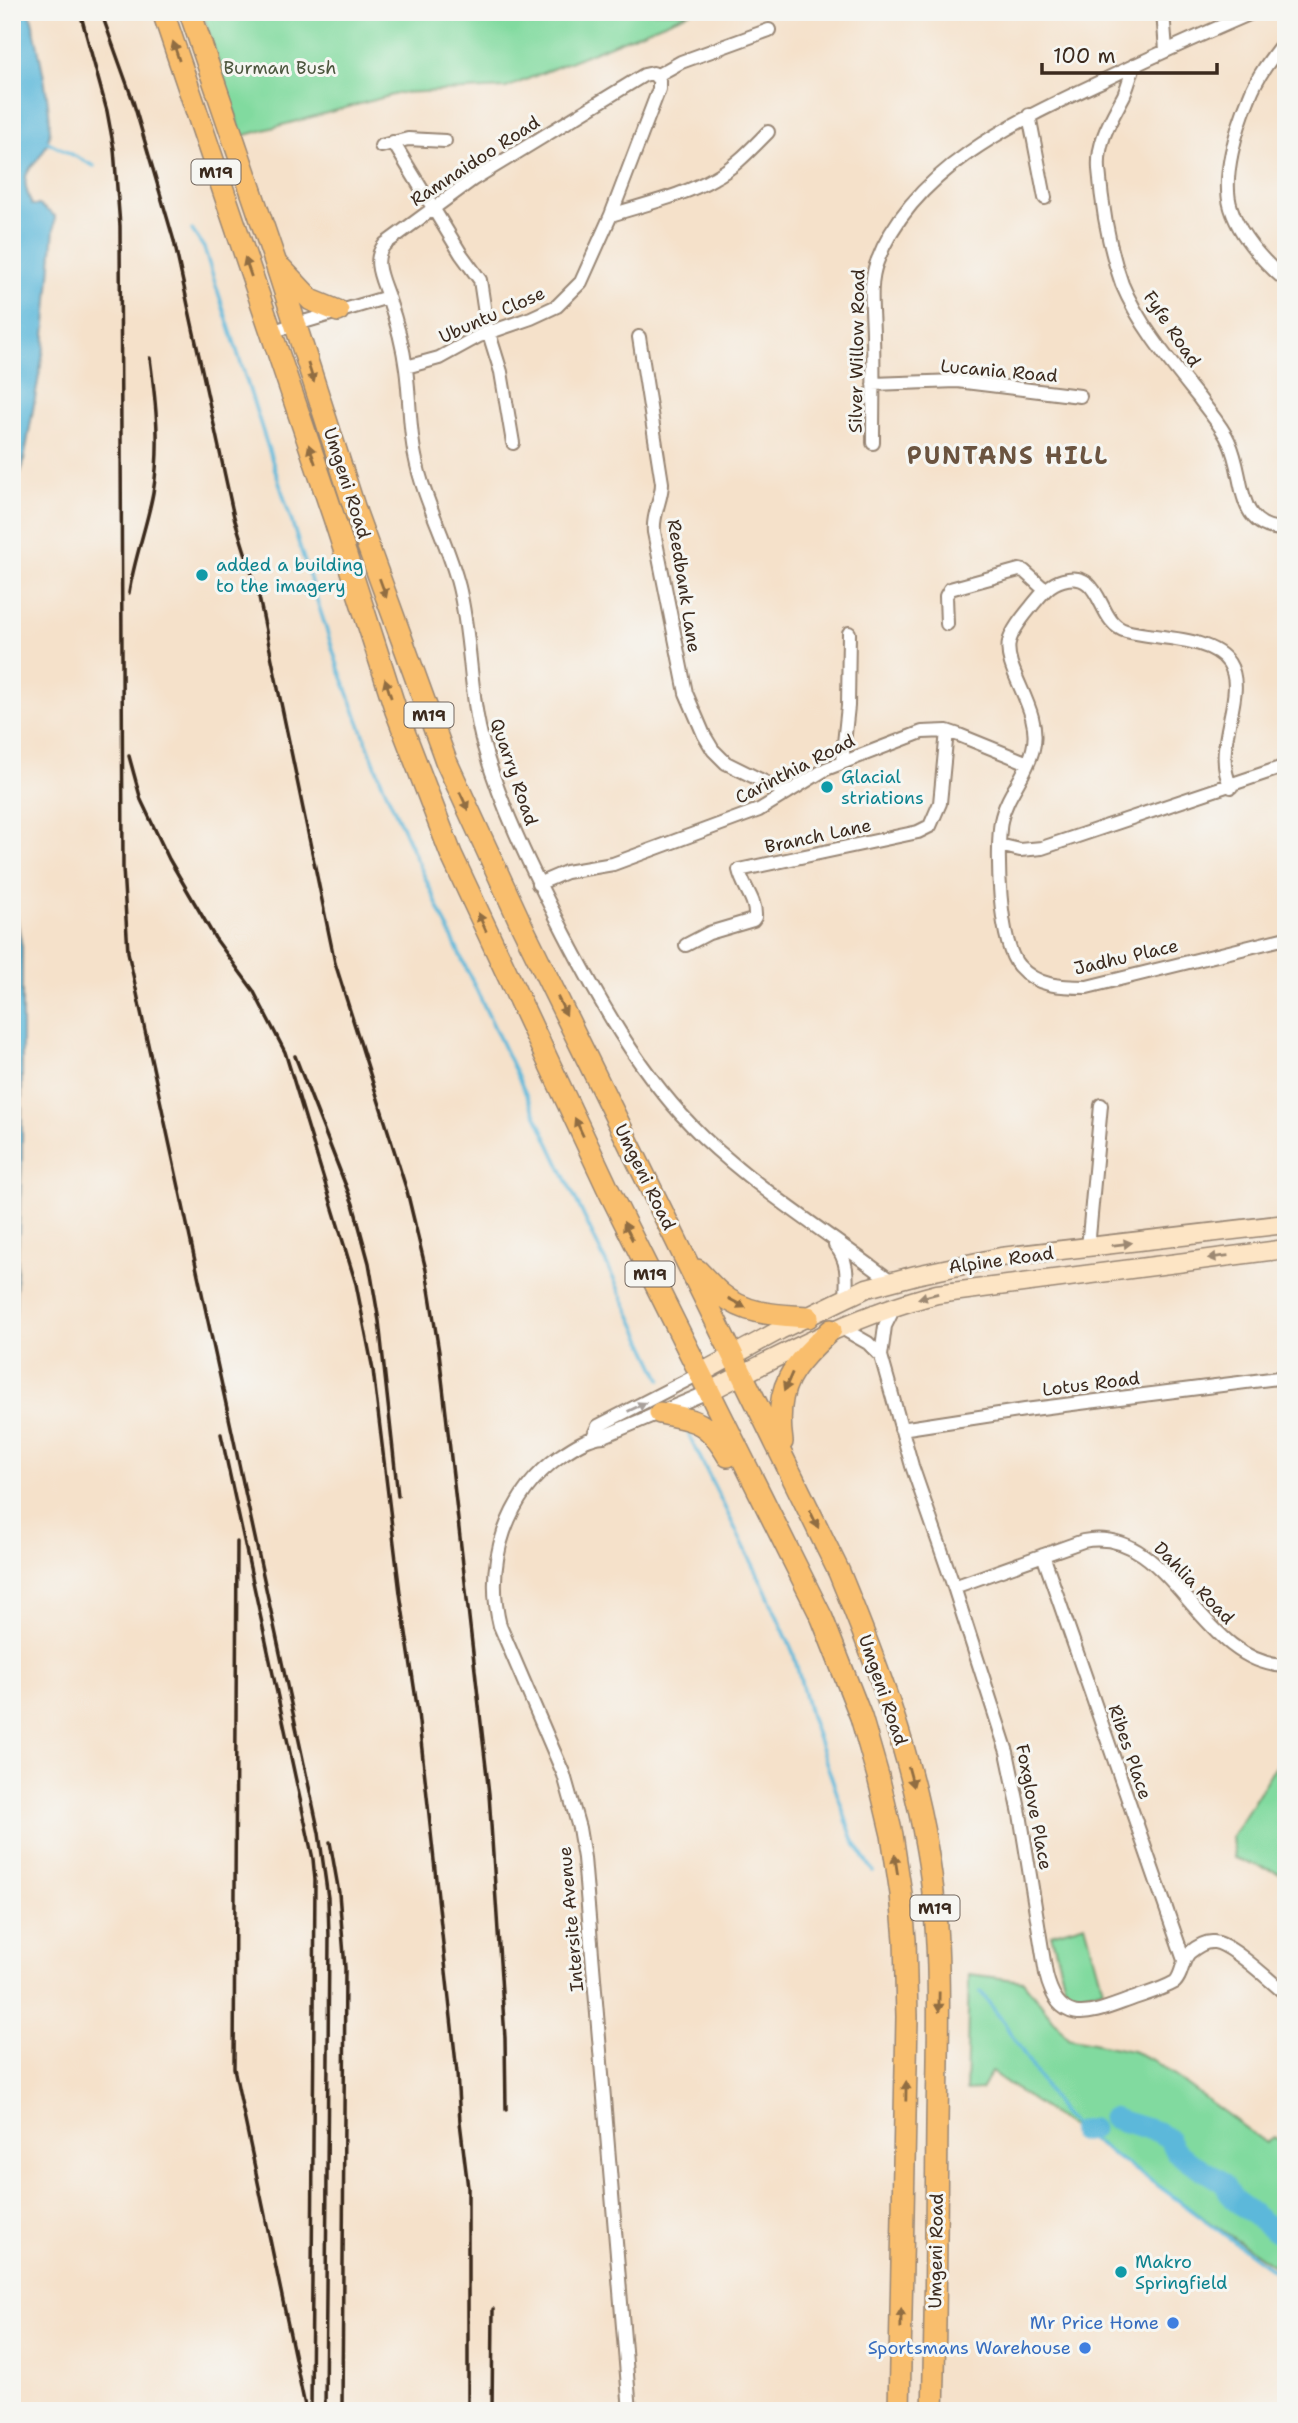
<svg xmlns="http://www.w3.org/2000/svg" width="1298" height="2423" viewBox="0 0 1298 2423" font-family="'Shantell Sans',sans-serif">
<style>
.green{fill:#81da9f;stroke:#5e825e;stroke-width:2}
.water{fill:#5cb8da;stroke:#4c717c;stroke-width:2}
.lines{fill:none;stroke-linecap:round;stroke-linejoin:round}
.stream{stroke:#5cb8da;stroke-width:3.5}
.river{stroke:#5cb8da;stroke-width:21}
.minor-casing{stroke:#988674;stroke-width:16}
.secondary-casing{stroke:#988674;stroke-width:21}
.trunk-casing{stroke:#988674;stroke-width:24}
.minor{stroke:#fff;stroke-width:12}
.secondary{stroke:#fde5c5;stroke-width:18}
.trunk{stroke:#f9be6d;stroke-width:21}
.rail{stroke:#3b2a1e;stroke-width:3.5}
.oneway{fill:#906d42}
.oneway2{fill:#9c8872}
.oneway3{fill:#a79f9a}
.culture-dot{fill:#0f9aa8;stroke:#f6f6f2;stroke-width:2.5}
.shop-dot{fill:#3f7fe0;stroke:#f6f6f2;stroke-width:2.5}
.labels{text-anchor:middle;dominant-baseline:central;stroke-width:6;stroke-linejoin:round;paint-order:stroke}
.shield{fill:#f6f6f2;stroke:#73675e;stroke-width:2}
.shield-label{font-size:16px;font-weight:bold;fill:#3b2a1e}
.park-label{font-size:18px;fill:#4c563e;stroke:#f6f6f2}
.street-label{font-size:18px;fill:#3b2a1e;stroke:#f6f6f2}
.culture-label{font-size:18px;fill:#0d838f;stroke:#f6f6f2;text-anchor:start}
.shop-label{font-size:18px;fill:#366cbe;stroke:#f6f6f2;text-anchor:end}
.district-label{font-size:24px;font-weight:bold;letter-spacing:2px;fill:#6b5440;stroke:#f6f6f2}
</style>
<rect width="100%" height="100%" fill="#f6f6f2"/>
<filter id="ink" filterUnits="userSpaceOnUse"><feTurbulence type="fractalNoise" baseFrequency=".0143" numOctaves="2"/><feDisplacementMap in="SourceGraphic" scale="14" xChannelSelector="R" yChannelSelector="G"/><feConvolveMatrix kernelMatrix="1 2 1 2 8 2 1 2 1" color-interpolation-filters="sRGB"/></filter>
<filter id="wash" filterUnits="userSpaceOnUse"><feTurbulence type="fractalNoise" baseFrequency=".00686" numOctaves="4" result="noise"/><feDisplacementMap in="SourceGraphic" scale="28" xChannelSelector="R" yChannelSelector="G"/><feGaussianBlur stdDeviation="1.57" result="paint"/><feColorMatrix in="noise" values="0 0 0 0 0 0 0 0 0 0 0 0 0 0 0 0 0 1.4 0 .05"/><feComposite in="paint" operator="in"/></filter>
<g filter="url(#wash)">
<rect width="100%" height="100%" fill="#f5e1ca"/>
<path class="green" d="M202 12H691L506 88 400 93 242 136Z
M1286 1749V1875L1234 1858 1232 1837Z
M1085 1924 1103 1989 1068 1997 1051 1934Z
M969 1974 1023 1981 1068 2038 1132 2051 1153 2060 1266 2143 1274 2137 1286 2146V2274L991 2072 981 2090 966 2091Z"/>
<path class="water" d="M12 12H30C36 37 54 116 49 137 40 172 13 163 32 205H39L55 216 44 348 23 466 12 495Z
M12 891 22 947V1159L15 1315 12 1319Z"/>
<g class="lines">
<path class="stream" d="M46 141 94 166
M192 230 204 248 339 669 381 780 459 953 661 1379
M687 1431 764 1587 793 1652 810 1716 854 1842 873 1871
M981 1992 1004 2023 1062 2113 1086 2136 1164 2190 1286 2280"/>
<path class="river" d="M1112 2118 1158 2132 1169 2139 1174 2150 1184 2158 1224 2183 1233 2199 1286 2239
M1081 2131 1092 2129"/>
</g>
</g>
<g filter="url(#ink)">
<g class="lines">
<defs>
<path id="minor" d="M1163 12 1166 50
M1286 39C1272 57 1257 76 1249 98 1237 127 1221 178 1231 208 1240 237 1264 262 1286 281
M1134 65C1131 75 1128 86 1124 95 1111 120 1097 141 1099 169 1102 207 1109 248 1122 284 1139 325 1171 363 1199 398 1209 412 1222 426 1229 442 1246 477 1234 530 1286 529
M656 76 681 62 769 30
M1029 115 1045 198
M393 142 461 254 480 280 487 327 501 372 513 443
M381 146 408 139 445 141
M388 297C382 279 371 260 385 244L472 180 644 75 653 73 659 80V89L611 215
M270 332 388 297C396 320 403 345 406 369 410 398 409 427 415 456 424 502 448 542 459 587 472 640 469 695 484 747 501 806 528 862 556 917 596 996 639 1075 703 1137 760 1191 829 1234 891 1281
M639 337 662 483C662 500 652 514 654 532L686 693 704 735 713 750 726 763 787 793
M406 367 439 358 479 336 531 318 557 306 581 282 611 215C645 204 683 196 714 178 735 167 751 149 768 132
M873 384 957 381 1080 396
M873 443C873 407 874 372 873 336 873 313 868 284 877 262 912 168 1019 120 1104 80 1153 56 1203 34 1254 12
M947 624 946 596 950 589 1019 570 1024 571 1045 590
M842 762 848 706 849 633
M1231 787C1210 745 1249 695 1229 663 1212 636 1155 639 1126 631 1096 623 1104 569 1063 580 1048 584 1040 596 1031 607 1023 617 1012 630 1009 642 1003 671 1043 710 1033 749 1027 775 1006 795 1001 821 996 851 999 944 1019 966 1037 987 1062 987 1087 987L1286 938
M999 845 1020 850 1042 848 1286 766
M538 884 566 872 613 864 759 810 826 769 922 732 947 731 959 735 1028 763
M686 945 709 933 753 920 755 917C756 898 743 888 739 870L918 832 930 826 940 803 947 731
M835 1245C849 1261 847 1278 846 1298
M1088 1248 1101 1105
M895 1306 885 1326 881 1356 912 1466 954 1587 1007 1752 1020 1814 1046 1974C1059 2029 1090 2014 1129 2000 1145 1994 1161 1990 1175 1982 1183 1974 1181 1962 1189 1953 1196 1947 1205 1941 1214 1942 1231 1943 1271 1982 1286 1994
M840 1327 868 1343 881 1356
M901 1429 1025 1410 1286 1377
M593 1437 598 1426 699 1374
M1043 1555 1184 1960
M954 1587 1083 1541C1173 1524 1197 1663 1286 1666
M630 2411 584 1858 579 1828 564 1775 500 1626C484 1562 507 1494 560 1456 573 1447 588 1437 604 1436L708 1392"/>
<path id="secondary" d="M699 1374 780 1330 846 1298 867 1288 916 1275 1001 1257 1286 1224
M708 1392C783 1354 855 1315 937 1294L1286 1249"/>
<path id="trunk" d="M163 12 334 518 396 711 451 854 608 1189 822 1618 861 1717 878 1776 892 1835 901 1894 905 1940 907 2017 899 2411
M190 12 275 261 356 513 446 761 521 924 839 1572C876 1662 911 1753 927 1850 943 1941 938 2032 937 2125 936 2220 936 2315 933 2411
M281 268 311 300 338 311
M697 1270C705 1278 713 1287 721 1294 746 1315 777 1315 808 1317
M660 1413C698 1421 707 1421 728 1456
M782 1442C774 1385 792 1367 831 1330"/>
</defs>
<use href="#minor" class="minor-casing"/>
<use href="#secondary" class="secondary-casing"/>
<use href="#trunk" class="trunk-casing"/>
<use href="#minor" class="minor"/>
<use href="#secondary" class="secondary"/>
<use href="#trunk" class="trunk"/>
<path class="rail" d="M80 12 107 111 114 149 120 226 123 868 128 952 319 1833 328 1898 329 1938 325 2411
M101 12 133 101 174 241 234 517 259 597 335 963 407 1191 426 1270 439 1352 489 1794 505 2038 506 2110
M129 593C134 559 147 526 153 493 161 447 156 403 150 358
M129 756 141 800 169 859 215 938 253 990 285 1052 356 1284 373 1370 400 1593 418 1713 457 2073 460 2122 468 2188V2411
M295 1056 353 1204 369 1263 379 1321 398 1496
M221 1434 313 1859 315 1880 311 2411
M237 1542 234 2068 305 2406
M330 1842 339 1893 345 1968 342 2411
M492 2411 493 2309"/>
</g>
<defs><path id="oneway-solid" d="M-6-.8H1V-3.2L6.5 0L1 3.2V.8H-6Z" transform="scale(1.75)"/></defs>
<g class="oneway">
<use href="#oneway-solid" transform="translate(176 51) rotate(-108)"/>
<use href="#oneway-solid" transform="translate(248 267) rotate(-109)"/>
<use href="#oneway-solid" transform="translate(311 373) rotate(72)"/>
<use href="#oneway-solid" transform="translate(312 454) rotate(-109)"/>
<use href="#oneway-solid" transform="translate(383 588) rotate(70)"/>
<use href="#oneway-solid" transform="translate(388 688) rotate(-108)"/>
<use href="#oneway-solid" transform="translate(464 801) rotate(65)"/>
<use href="#oneway-solid" transform="translate(482 922) rotate(-114)"/>
<use href="#oneway-solid" transform="translate(562 1006) rotate(64)"/>
<use href="#oneway-solid" transform="translate(579 1127) rotate(-115)"/>
<use href="#oneway-solid" transform="translate(628 1231) rotate(-116)"/>
<use href="#oneway-solid" transform="translate(737 1303) rotate(28)"/>
<use href="#oneway-solid" transform="translate(788 1382) rotate(114)"/>
<use href="#oneway-solid" transform="translate(814 1519) rotate(64)"/>
<use href="#oneway-solid" transform="translate(911 1777) rotate(75)"/>
<use href="#oneway-solid" transform="translate(896 1864) rotate(-99)"/>
<use href="#oneway-solid" transform="translate(939 2002) rotate(91)"/>
<use href="#oneway-solid" transform="translate(906 2091) rotate(-89)"/>
<use href="#oneway-solid" transform="translate(901 2318) rotate(-89)"/>
</g>
<g class="oneway2">
<use href="#oneway-solid" transform="translate(1122 1244) rotate(-7)"/>
<use href="#oneway-solid" transform="translate(1218 1257) rotate(173)"/>
<use href="#oneway-solid" transform="translate(928 1296) rotate(166)"/>
</g>
<use class="oneway3" href="#oneway-solid" transform="translate(637 1407) rotate(-26)"/>
</g>
<g class="culture-dot">
<circle cx="202" cy="575" r="7"/>
<circle cx="827" cy="787" r="7"/>
<circle cx="1121" cy="2272" r="7"/>
</g>
<g class="shop-dot">
<circle cx="1173" cy="2323" r="7"/>
<circle cx="1085" cy="2348" r="7"/>
</g>
<g class="labels">
<g class="shield">
<rect x="191.5" y="159.5" width="49" height="25" rx="5"/>
<rect x="404.5" y="702.5" width="49" height="25" rx="5"/>
<rect x="625.5" y="1261.5" width="49" height="25" rx="5"/>
<rect x="910.5" y="1895.5" width="49" height="25" rx="5"/>
</g>
<g class="shield-label">
<text x="216" y="172">M19</text>
<text x="429" y="715">M19</text>
<text x="650" y="1274">M19</text>
<text x="935" y="1908">M19</text>
</g>
<g class="park-label">
<text x="280" y="68">Burman Bush</text>
</g>
<g class="street-label">
<text transform="translate(475 161) rotate(-33)">Ramnaidoo Road</text>
<text transform="translate(492 315) rotate(-24)">Ubuntu Close</text>
<text transform="translate(1172 329) rotate(56)">Fyfe Road</text>
<text transform="translate(857 351) rotate(-89)">Silver Willow Road</text>
<text transform="translate(999 371) rotate(5)">Lucania Road</text>
<text transform="translate(347 483) rotate(72)">Umgeni Road</text>
<text transform="translate(684 586) rotate(81)">Reedbank Lane</text>
<text transform="translate(795 769) rotate(-27)">Carinthia Road</text>
<text transform="translate(514 772) rotate(71)">Quarry Road</text>
<text transform="translate(818 836) rotate(-12)">Branch Lane</text>
<text transform="translate(1126 957) rotate(-13)">Jadhu Place</text>
<text transform="translate(645 1177) rotate(64)">Umgeni Road</text>
<text transform="translate(1001 1260) rotate(-8)">Alpine Road</text>
<text transform="translate(1091 1384) rotate(-7)">Lotus Road</text>
<text transform="translate(1194 1583) rotate(46)">Dahlia Road</text>
<text transform="translate(883 1690) rotate(71)">Umgeni Road</text>
<text transform="translate(1130 1752) rotate(71)">Ribes Place</text>
<text transform="translate(1034 1807) rotate(79)">Foxglove Place</text>
<text transform="translate(571 1919) rotate(-95)">Intersite Avenue</text>
<text transform="translate(936 2251) rotate(-89)">Umgeni Road</text>
</g>
<g class="culture-label">
<text x="216" y="565">added a building<tspan x="216" dy="21">to the imagery</tspan></text>
<text x="841" y="777">Glacial<tspan x="841" dy="21">striations</tspan></text>
<text x="1135" y="2262">Makro<tspan x="1135" dy="21">Springfield</tspan></text>
</g>
<g class="shop-label">
<text x="1159" y="2323">Mr Price Home</text>
<text x="1071" y="2348">Sportsmans Warehouse</text>
</g>
<g class="district-label">
<text x="1008" y="456">PUNTANS HILL</text>
</g>
</g>
<rect width="1298" height="2423" fill="none" stroke="#f6f6f2" stroke-width="42"/>
<path d="M1042 63v10h175v-10" fill="none" stroke="#3b2a1e" stroke-width="3.5"/>
<text x="1053" y="63" font-size="21" fill="#3b2a1e" stroke="#f6f6f2" stroke-width="5" paint-order="stroke">100 m</text>
</svg>
